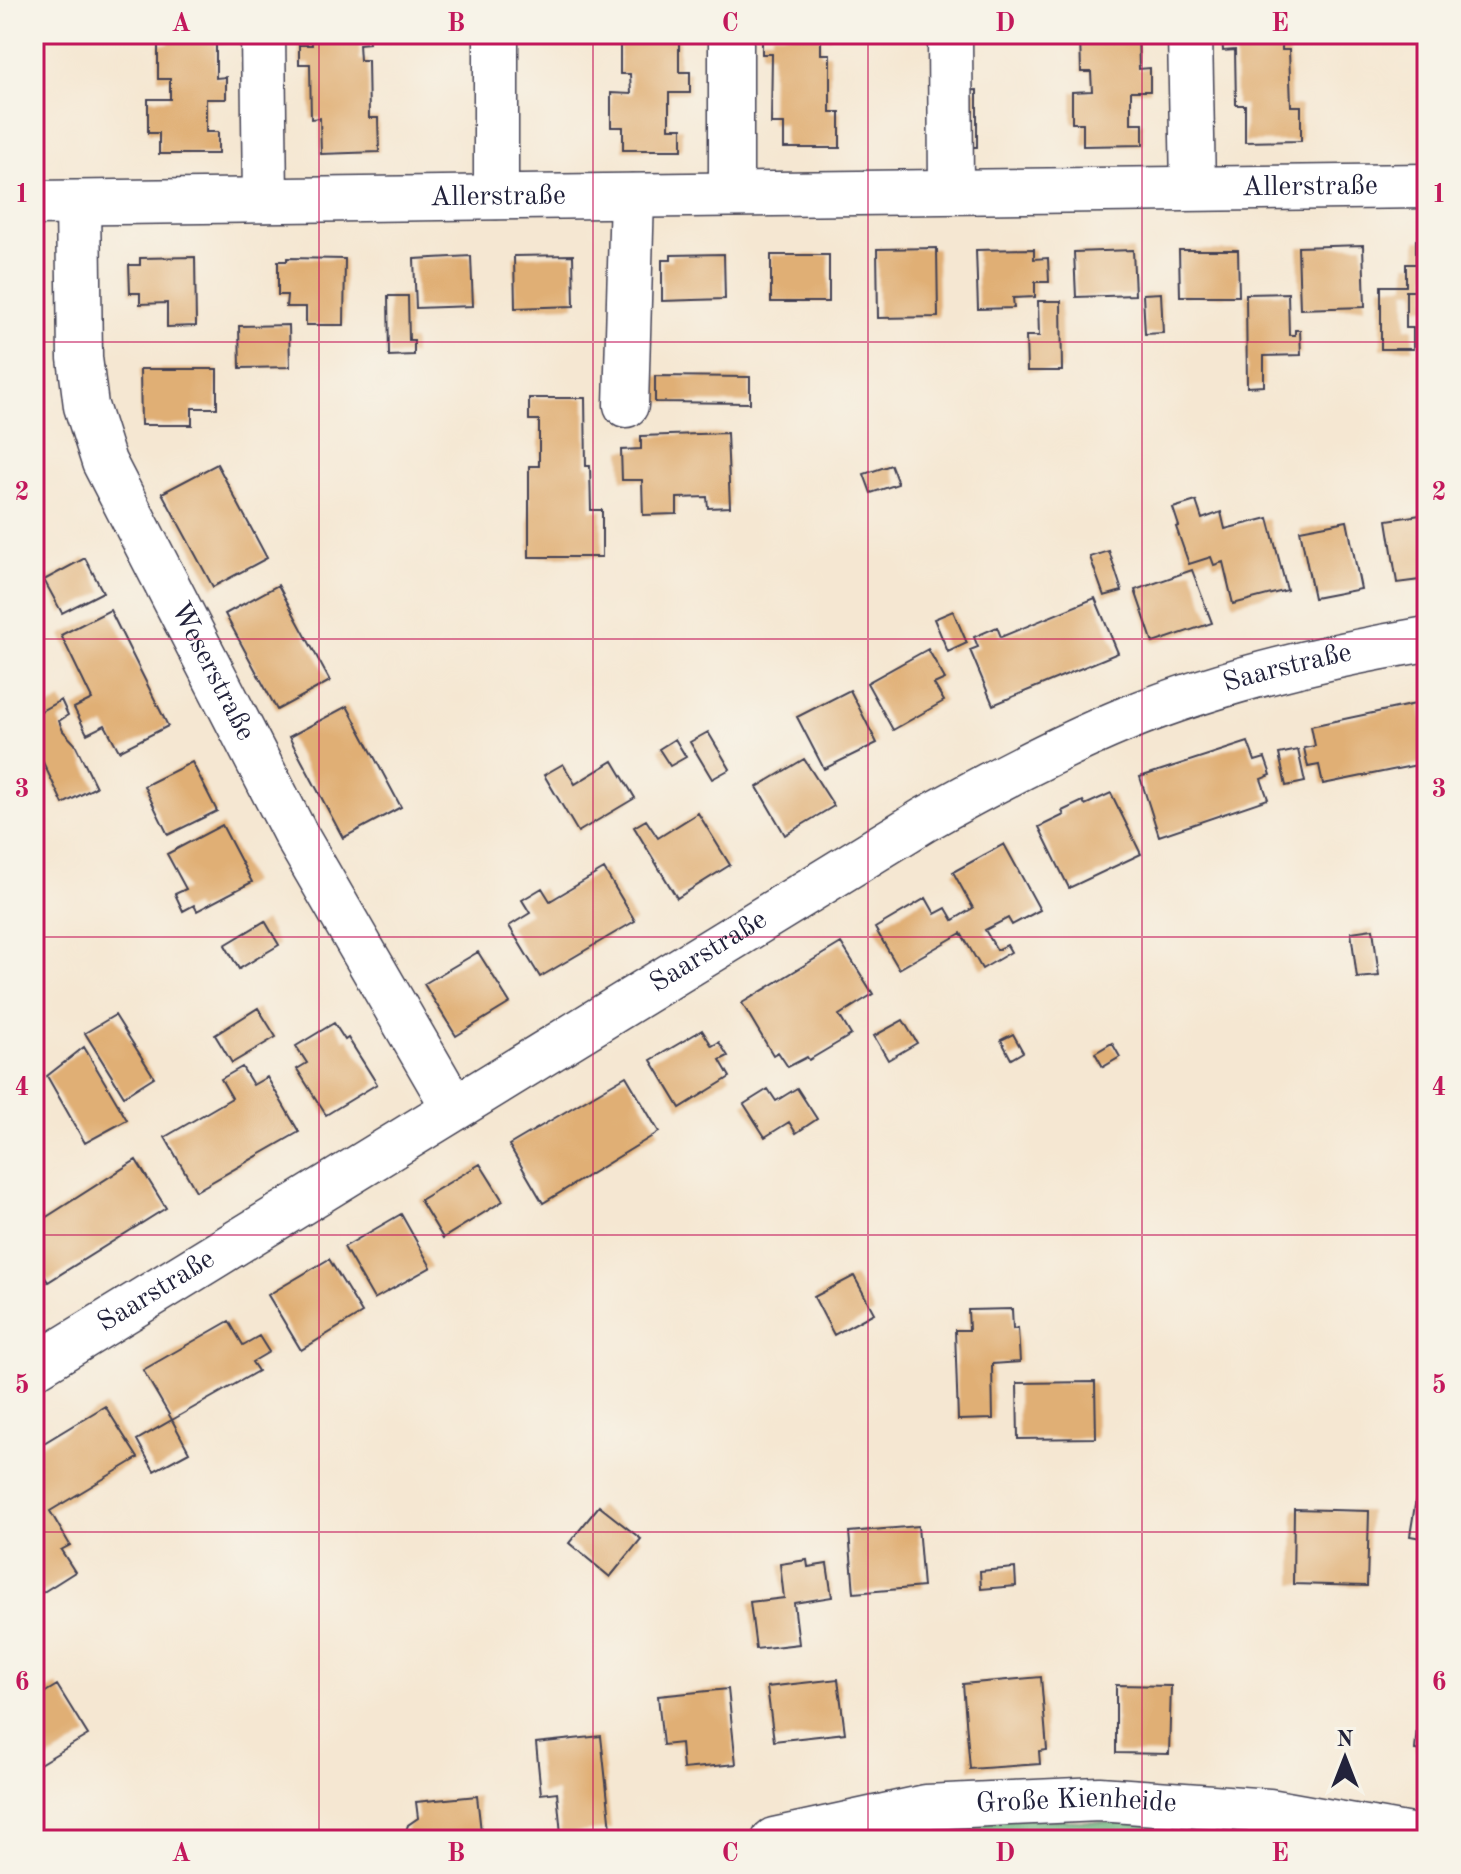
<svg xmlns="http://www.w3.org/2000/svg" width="1461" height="1874" viewBox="0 0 1461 1874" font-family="'Old Standard TT',serif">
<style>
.forest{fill:#66b179;stroke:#446a5a;stroke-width:2}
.building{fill:#e0af75}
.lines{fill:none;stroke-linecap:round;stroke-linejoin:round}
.minor-casing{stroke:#424052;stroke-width:47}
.minor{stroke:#fff;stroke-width:44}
.grid{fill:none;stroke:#c2185b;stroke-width:2;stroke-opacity:0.55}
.labels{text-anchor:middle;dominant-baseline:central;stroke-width:6;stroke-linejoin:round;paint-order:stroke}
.street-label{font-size:28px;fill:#22223b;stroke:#f7f3e8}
.neatline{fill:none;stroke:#c2185b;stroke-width:3}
.grid-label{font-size:26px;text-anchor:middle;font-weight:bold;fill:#c2185b}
</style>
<rect width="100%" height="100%" fill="#f7f3e8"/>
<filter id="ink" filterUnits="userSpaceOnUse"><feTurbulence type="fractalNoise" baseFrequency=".0125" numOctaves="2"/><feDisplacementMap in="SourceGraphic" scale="16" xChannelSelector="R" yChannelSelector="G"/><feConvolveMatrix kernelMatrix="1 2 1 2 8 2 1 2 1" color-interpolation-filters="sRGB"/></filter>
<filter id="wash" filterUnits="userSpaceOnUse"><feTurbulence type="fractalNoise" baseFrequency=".006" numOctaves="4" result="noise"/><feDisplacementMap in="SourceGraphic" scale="32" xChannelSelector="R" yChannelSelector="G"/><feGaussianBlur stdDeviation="1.8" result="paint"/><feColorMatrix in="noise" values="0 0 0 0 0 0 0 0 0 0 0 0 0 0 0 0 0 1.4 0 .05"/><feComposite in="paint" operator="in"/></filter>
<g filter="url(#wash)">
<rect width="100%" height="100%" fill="#f5e7d2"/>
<path class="forest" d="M927 1814 1264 1829 1325 1840H839Z"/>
<g id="blocks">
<path class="building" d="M169 34H227V43L216 44V78L226 77V99H206V132H218V154H159V133H148V99H170V79H158V44H169Z
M312 34H368L369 43 359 44 360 60H368L369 118H378L379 152 321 154 320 118 311 119 310 64H299V45H312Z
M630 34H690V38L679 39V72H690V93H669V128H682V150H623V127H611V93L631 94 630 74H620V40H630Z
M772 34H830V38H821V54H830V112H840V148H784V124H771L772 54H762V38H772Z
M1092 34H1138L1139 69 1150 68V91H1131V123H1143V145L1083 146V123H1072V92L1092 91 1091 72H1081L1080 35Z
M1222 34H1282V50H1289L1291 106H1301V141L1245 142V105H1236L1235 50 1223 51Z
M977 90V147H957V91Z
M1416 240H1427V308H1416V291H1406V328H1413V349H1381V286H1406V264H1416Z
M1363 245 1365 307 1300 309 1298 247Z
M937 248 938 317 878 318 877 249Z
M1034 249V259L1048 258 1049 282H1035V297L1013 298 1014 308 978 309 976 250Z
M1133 250 1135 295 1076 297 1074 252Z
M1179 250H1238L1239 296H1180Z
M724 254 725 299 662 301V260H671V255Z
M573 255 574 306 515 308 514 256Z
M771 255H829V302H771Z
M471 256 473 306 416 308 414 259Z
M195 257 196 326 167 327V303L140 304V293H130L129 265H140V258Z
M287 258 345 259 344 325H306V307H286L287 295H278V261H287Z
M1161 293 1163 333 1145 334 1143 294Z
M1288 293 1289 335H1295V330H1300L1301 355 1264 356V386L1247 387 1246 294Z
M388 296H408L409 340H414V355L389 356Z
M1038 301H1061L1062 371H1027L1026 336H1039Z
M289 325 290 367 240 368 239 326Z
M140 369H217V408H192V425H141Z
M655 376 750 377V403L655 402Z
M529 398H585L586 466H590L591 510H602V557H529V466H539V420H529Z
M727 433 730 507 708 508 707 497 677 498V514L643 515 642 480H622L621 450 641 449V436Z
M217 464 267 558 213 587 162 493Z
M891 465 898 484 871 493 864 474Z
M1196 501 1202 519 1221 512 1225 529 1268 518 1287 590 1233 604 1223 562 1214 565 1211 557 1189 564 1176 527 1179 526 1173 508Z
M1427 514V579L1397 583 1387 520Z
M1347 521 1361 589 1314 598 1300 530Z
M1109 551 1122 591 1104 596 1090 557Z
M85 558 103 592 62 613 44 580Z
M1192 570 1212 623 1153 643 1135 590Z
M278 585 330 681 277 710 225 614Z
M1095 598 1118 653 993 705 970 650 978 647 974 637 997 627 1001 637Z
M110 610 168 726 119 751 105 725 87 734 74 708 92 699 61 635Z
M953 611 967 643 948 652 934 619Z
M928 649 945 679 934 684 944 701 893 730 867 683Z
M850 690 877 743 824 769 797 717Z
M61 700 68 715 59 721 63 731 75 744 96 787 63 804 42 760 36 763 34 761V715Z
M1420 703 1427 740V763L1323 784 1319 765 1308 767 1304 748 1315 746 1311 726Z
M347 706 401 807 343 838 289 737Z
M708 732 730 769 712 779 690 742Z
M675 739 686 757 670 766 659 749Z
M1248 742 1255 761 1265 758 1271 775 1261 779 1268 799 1159 836 1140 777Z
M1298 750 1305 782 1286 786 1279 754Z
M804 759 834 806 785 835 757 787Z
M613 761 635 798 578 832 544 775 563 764 575 784Z
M192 762 217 811 168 835 144 786Z
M1111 793 1141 854 1069 888 1039 827 1064 815 1062 811 1083 801 1085 805Z
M698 813 730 865 677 898 634 827 646 820 658 838Z
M222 825 252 882 197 911 194 905 183 911 175 894 186 889 167 854Z
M1004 844 1040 910 1012 925 1008 918 985 930 997 950 1007 945 1011 952 982 969 961 933 899 969 875 928 926 898 935 914 946 908 953 920 973 908 953 872Z
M604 869 635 921 540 977 509 926 530 913 522 900 542 888 550 901Z
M265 921 279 945 239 969 225 945Z
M1373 929 1379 976 1357 978 1351 932Z
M841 943 873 994 839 1015 851 1035 809 1060 807 1057 788 1067 778 1052 773 1055 742 1003Z
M478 952 510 1003 456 1036 424 984Z
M258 1008 276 1037 232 1063 215 1035Z
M115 1015 154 1077 124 1096 85 1033Z
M903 1020 917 1043 888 1060 874 1036Z
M334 1023 345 1040 348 1038 377 1084 326 1115 297 1069 307 1063 296 1046Z
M702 1030 712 1046 719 1042 728 1056 720 1060 730 1077 680 1108 651 1060Z
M1013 1034 1023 1052 1011 1059 1001 1040Z
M1112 1043 1120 1057 1103 1067 1095 1053Z
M84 1047 127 1120 85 1143 47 1076Z
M242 1067 253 1085 267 1077 299 1132 196 1191 165 1137 232 1098 221 1079Z
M626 1076 659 1132 543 1203 509 1145Z
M797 1088 817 1119 796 1133 789 1122 765 1137 744 1104 768 1089 776 1101Z
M136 1160 166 1208 48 1282 34 1260V1225Z
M480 1164 503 1201 443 1238 420 1200Z
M401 1214 431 1267 374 1299 344 1247Z
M329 1259 362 1313 301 1350 268 1295Z
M854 1276 874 1313 834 1335 814 1297Z
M1012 1309 1013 1329 1018 1328 1020 1362 992 1364 993 1419 958 1420 955 1330H969L968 1310Z
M229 1321 243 1345 259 1336 269 1352 252 1362 258 1371 172 1420 143 1370Z
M1095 1382 1096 1438 1018 1439 1017 1383Z
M105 1406 138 1458 50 1511 70 1545 61 1550 75 1572 34 1598V1555L39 1552 34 1544V1449Z
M172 1420 189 1452 154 1471 137 1440Z
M1418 1486 1427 1487V1539L1410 1536Z
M599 1506 641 1539 610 1577 569 1543Z
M1294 1509 1369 1511 1367 1586 1293 1584Z
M918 1526 923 1587 854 1593 849 1532Z
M807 1560 808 1567 827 1564 832 1597 794 1603 799 1644 756 1649 750 1602 784 1598 780 1564Z
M1015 1568 1016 1586 981 1589 980 1571Z
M1041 1677 1047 1750 1039 1751 1040 1764 970 1769 963 1684Z
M838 1679 845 1733 774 1741 767 1687Z
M57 1685 88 1735 38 1765 34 1759V1699Z
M1116 1685 1171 1686 1169 1754 1116 1753Z
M728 1689 736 1764 683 1769 681 1743 663 1745 658 1696Z
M1420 1692 1427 1693V1751L1415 1750Z
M601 1736 611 1829 561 1834 557 1792 541 1794 536 1743Z
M477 1796 482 1840H403L408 1825 418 1818 416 1802Z"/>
</g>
</g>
<g filter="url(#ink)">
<use href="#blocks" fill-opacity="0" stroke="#424052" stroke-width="2"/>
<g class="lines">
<defs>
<g id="minor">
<path d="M263 34 265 200"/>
<path d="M496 34V197"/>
<path d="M731 34V194"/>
<path d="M950 34 951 191"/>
<path d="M1190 34 1193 188"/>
<path id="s1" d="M34 203 1427 186"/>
<path id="s2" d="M78 203 80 358 86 406 104 462 297 837 454 1108"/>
<path d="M626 405 632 196"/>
<path id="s3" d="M34 1367 924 820C990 783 1056 748 1126 719 1222 680 1325 656 1427 639"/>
<path id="s4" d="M774 1840 926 1807 1099 1799 1269 1811 1427 1839"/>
</g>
</defs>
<use href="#minor" class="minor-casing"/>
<use href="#minor" class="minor"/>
</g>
</g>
<path class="grid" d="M319 34V1840M593 34V1840M868 34V1840M1142 34V1840M34 342H1427M34 639H1427M34 937H1427M34 1235H1427M34 1532H1427"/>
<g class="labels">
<g class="street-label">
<text stroke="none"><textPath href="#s1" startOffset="1276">Allerstraße</textPath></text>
<text stroke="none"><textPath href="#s1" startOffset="464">Allerstraße</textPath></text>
<text stroke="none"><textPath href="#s3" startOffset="1440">Saarstraße</textPath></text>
<text stroke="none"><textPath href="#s2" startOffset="498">Weserstraße</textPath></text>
<text stroke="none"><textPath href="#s3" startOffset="792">Saarstraße</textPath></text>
<text stroke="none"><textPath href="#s3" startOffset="144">Saarstraße</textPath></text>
<text stroke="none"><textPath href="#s4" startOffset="306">Große Kienheide</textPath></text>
</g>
</g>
<rect width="1461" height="1874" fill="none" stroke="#f7f3e8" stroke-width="88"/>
<g transform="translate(1345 1758)" stroke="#f7f3e8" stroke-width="6" paint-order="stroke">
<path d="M0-6L14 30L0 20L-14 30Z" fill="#22223b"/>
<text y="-12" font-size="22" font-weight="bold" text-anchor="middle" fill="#22223b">N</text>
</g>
<rect x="44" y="44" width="1373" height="1786" class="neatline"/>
<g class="grid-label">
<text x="181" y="31">A</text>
<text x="456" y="31">B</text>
<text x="730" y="31">C</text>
<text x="1005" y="31">D</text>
<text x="1280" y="31">E</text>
<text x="22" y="202">1</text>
<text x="1439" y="202">1</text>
<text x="22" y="500">2</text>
<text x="1439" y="500">2</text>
<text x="22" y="797">3</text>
<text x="1439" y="797">3</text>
<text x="22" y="1095">4</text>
<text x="1439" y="1095">4</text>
<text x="22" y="1393">5</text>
<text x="1439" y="1393">5</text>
<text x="22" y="1690">6</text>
<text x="1439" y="1690">6</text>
<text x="181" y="1861">A</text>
<text x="456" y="1861">B</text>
<text x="730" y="1861">C</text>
<text x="1005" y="1861">D</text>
<text x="1280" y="1861">E</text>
</g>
</svg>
